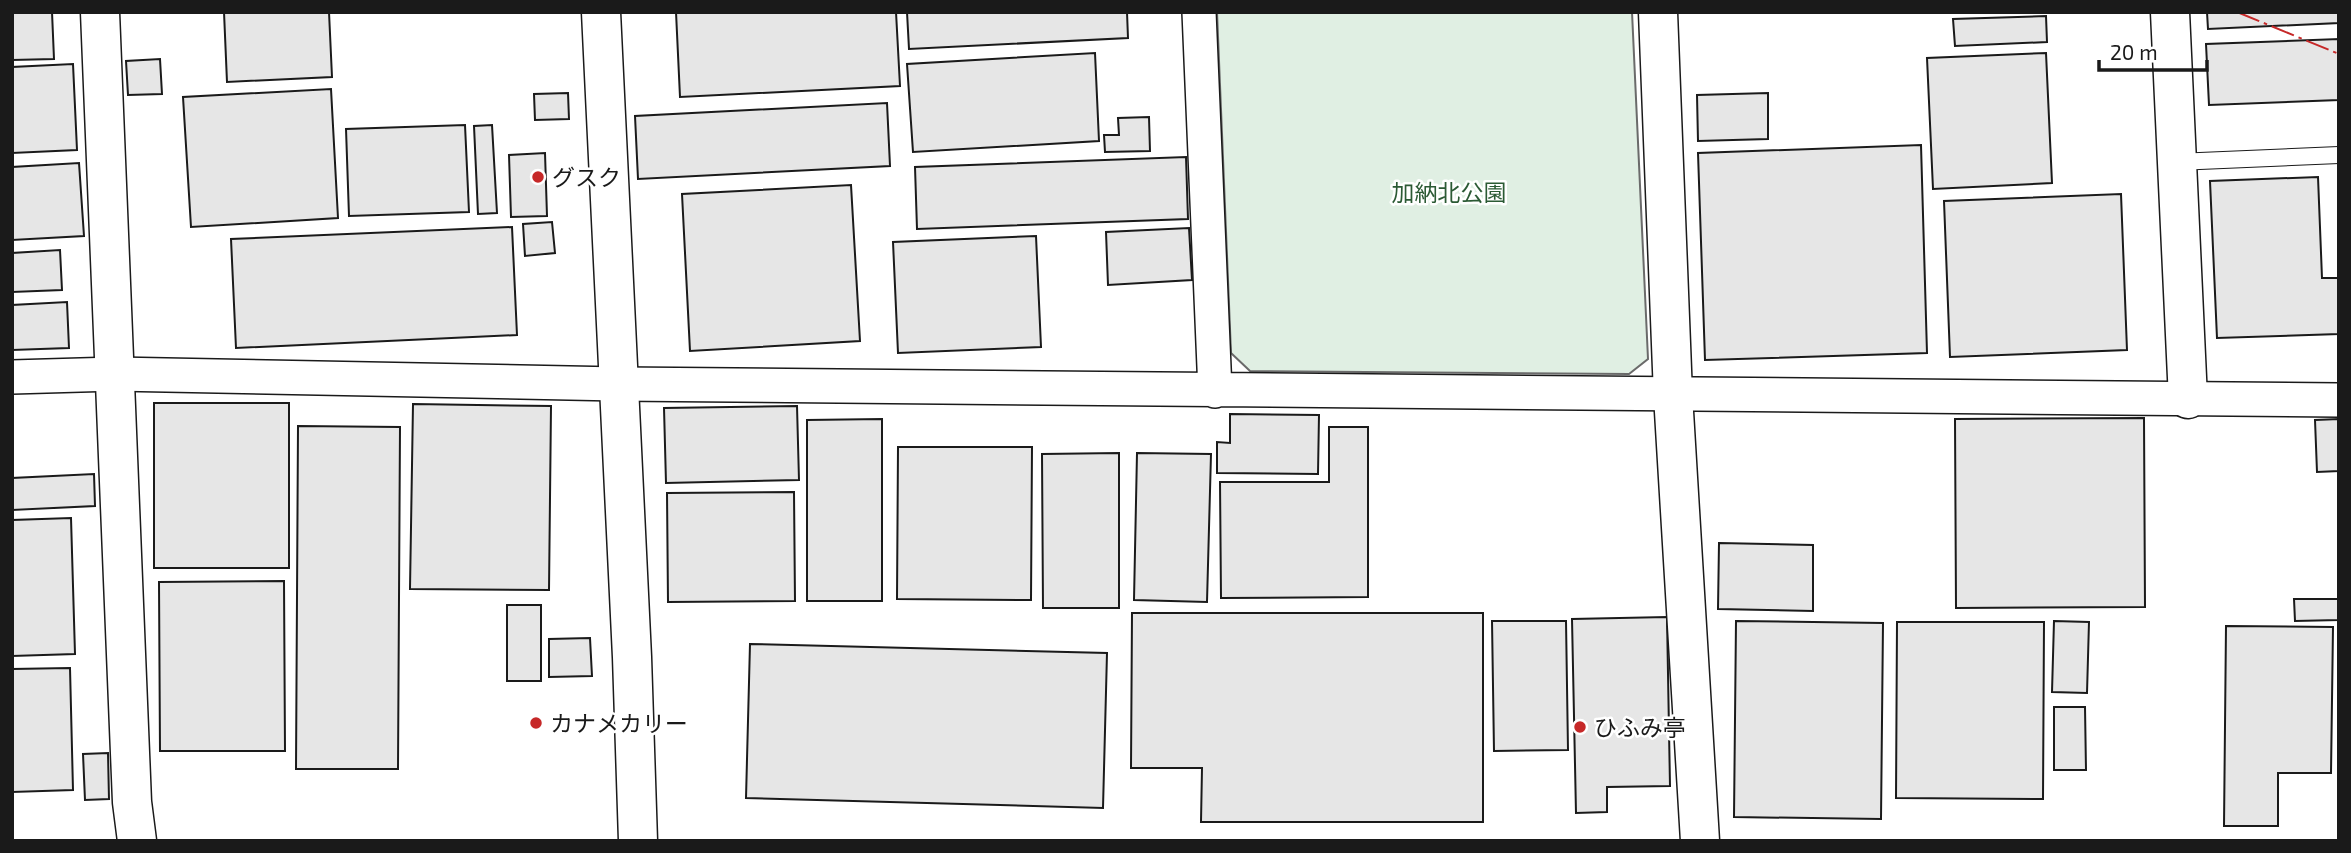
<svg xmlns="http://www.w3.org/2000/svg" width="2351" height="853" viewBox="0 0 2351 853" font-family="'Exo 2','Noto Sans JP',sans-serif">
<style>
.green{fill:#e0efe3;stroke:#6a6a6a;stroke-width:2}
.building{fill:#e6e6e6;stroke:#1a1a1a;stroke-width:2}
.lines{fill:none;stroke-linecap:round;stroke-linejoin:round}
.lane-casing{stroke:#1a1a1a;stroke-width:18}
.street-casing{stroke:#1a1a1a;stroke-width:36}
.secondary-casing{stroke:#1a1a1a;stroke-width:41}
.lane{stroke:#fff;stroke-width:16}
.street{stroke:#fff;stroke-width:33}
.secondary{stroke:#fff;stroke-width:38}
.power{stroke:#c62828;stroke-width:2;stroke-dasharray:24 5 3.5 5;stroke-linecap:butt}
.poi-dot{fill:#c62828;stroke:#fff;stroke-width:2.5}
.labels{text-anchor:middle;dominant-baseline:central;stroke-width:5;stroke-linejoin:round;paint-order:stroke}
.poi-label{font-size:23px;fill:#1a1a1a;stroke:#fff;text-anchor:start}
.park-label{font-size:23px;fill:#2b5a34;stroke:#fff}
</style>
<rect width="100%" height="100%" fill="#fff"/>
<path class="green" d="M1217 12H1632L1648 359 1629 374 1250 371 1231 353Z"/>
<path class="building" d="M12 12H52L54 59 12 60Z
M224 12H329L332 77 227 82Z
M676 12H896L900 86 680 97Z
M907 12H1127L1128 38 909 49Z
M2207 12H2339V23L2208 29Z
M2046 16 2047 42 1955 46 1953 19Z
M2339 39V100L2209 105 2206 44Z
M1095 53 1099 141 913 152 907 64Z
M2046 53 2052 183 1933 189 1927 58Z
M160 59 162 94 128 95 126 61Z
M73 64 77 150 12 153V67Z
M331 89 338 218 191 227 183 97Z
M568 93 569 119 535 120 534 94Z
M1768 93V139L1698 141 1697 95Z
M887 103 890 166 638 179 635 116Z
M1149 117 1150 151 1105 152 1104 135H1119L1118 118Z
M465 125 469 212 349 216 346 129Z
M492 125 497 213 478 214 474 126Z
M1921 145 1927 353 1705 360 1698 153Z
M545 153 547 216 511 217 509 155Z
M1186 157 1188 219 917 229 915 167Z
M79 163 84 236 12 240V167Z
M2318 177 2322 278H2339V334L2217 338 2210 181Z
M851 185 860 341 690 351 682 194Z
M2121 194 2127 350 1950 357 1944 201Z
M552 222 555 253 525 256 523 224Z
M512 227 517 335 236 348 231 239Z
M1189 228 1192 280 1108 285 1106 232Z
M1036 236 1041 347 898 353 893 242Z
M60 250 62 290 12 292V253Z
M67 302 69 348 12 350V305Z
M154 403H289V568H154Z
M413 404 551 406 549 590 410 589Z
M797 406 799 480 666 483 664 408Z
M1230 414 1319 415 1318 474 1217 473V442L1230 443Z
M2144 418 2145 607 1956 608 1955 419Z
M882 419V601H807V420Z
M2339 419V471L2317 472 2315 420Z
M298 426 400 427 398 769H296Z
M1329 427H1368V597L1221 598 1220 482H1329Z
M898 447H1032L1031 600 897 599Z
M1119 453V608H1043L1042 454Z
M1137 453 1211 454 1207 602 1134 600Z
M94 474 95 506 12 510V478Z
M794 492 795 601 668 602 667 493Z
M71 518 75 654 12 656V520Z
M1719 543 1813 545V611L1718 609Z
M284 581 285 751H160L159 582Z
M2294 599H2339V620L2295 621Z
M507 605H541V681H507Z
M1132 613H1483V822H1201L1202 768H1131Z
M1667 617 1670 786 1607 787V812L1576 813 1572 619Z
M1492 621H1566L1568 750 1494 751Z
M1736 621 1883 623 1881 819 1734 817Z
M2054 621 2089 622 2087 693 2052 692Z
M1897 622H2044L2043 799 1896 798Z
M2226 626 2333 627 2331 773H2278V826H2224Z
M590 638 592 676 549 677V639Z
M750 644 1107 653 1103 808 746 798Z
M70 668 73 790 12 792V669Z
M2054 707H2085L2086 770H2054Z
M108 753 109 799 85 800 83 754Z"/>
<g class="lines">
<defs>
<path id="lane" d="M2176 162 2339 155"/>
<path id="street" d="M1199 12 1215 391
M12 377 115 374 618 384 2339 400"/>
<path id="secondary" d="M100 12 132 802 137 841
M601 12 632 657 638 841
M1658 12 1673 395 1700 841
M2170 12 2188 399"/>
</defs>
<use href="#lane" class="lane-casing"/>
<use href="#street" class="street-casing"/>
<use href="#secondary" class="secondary-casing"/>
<use href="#lane" class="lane"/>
<use href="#street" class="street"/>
<use href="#secondary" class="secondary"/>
<path class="power" d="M2237 12 2339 54"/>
</g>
<g class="poi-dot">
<circle cx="538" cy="177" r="7"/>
<circle cx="536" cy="723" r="7"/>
<circle cx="1580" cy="727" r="7"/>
</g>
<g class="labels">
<g class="poi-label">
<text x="552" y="177">グスク</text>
<text x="550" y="723">カナメカリー</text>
<text x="1594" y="727">ひふみ亭</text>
</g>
<g class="park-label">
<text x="1449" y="192">加納北公園</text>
</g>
</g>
<rect width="2351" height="853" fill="none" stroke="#1a1a1a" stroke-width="28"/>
<path d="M2099 60v10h108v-10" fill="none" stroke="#1a1a1a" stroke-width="3.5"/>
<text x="2110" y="60" font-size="21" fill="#1a1a1a" stroke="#ffffff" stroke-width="5" paint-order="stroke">20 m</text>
</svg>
